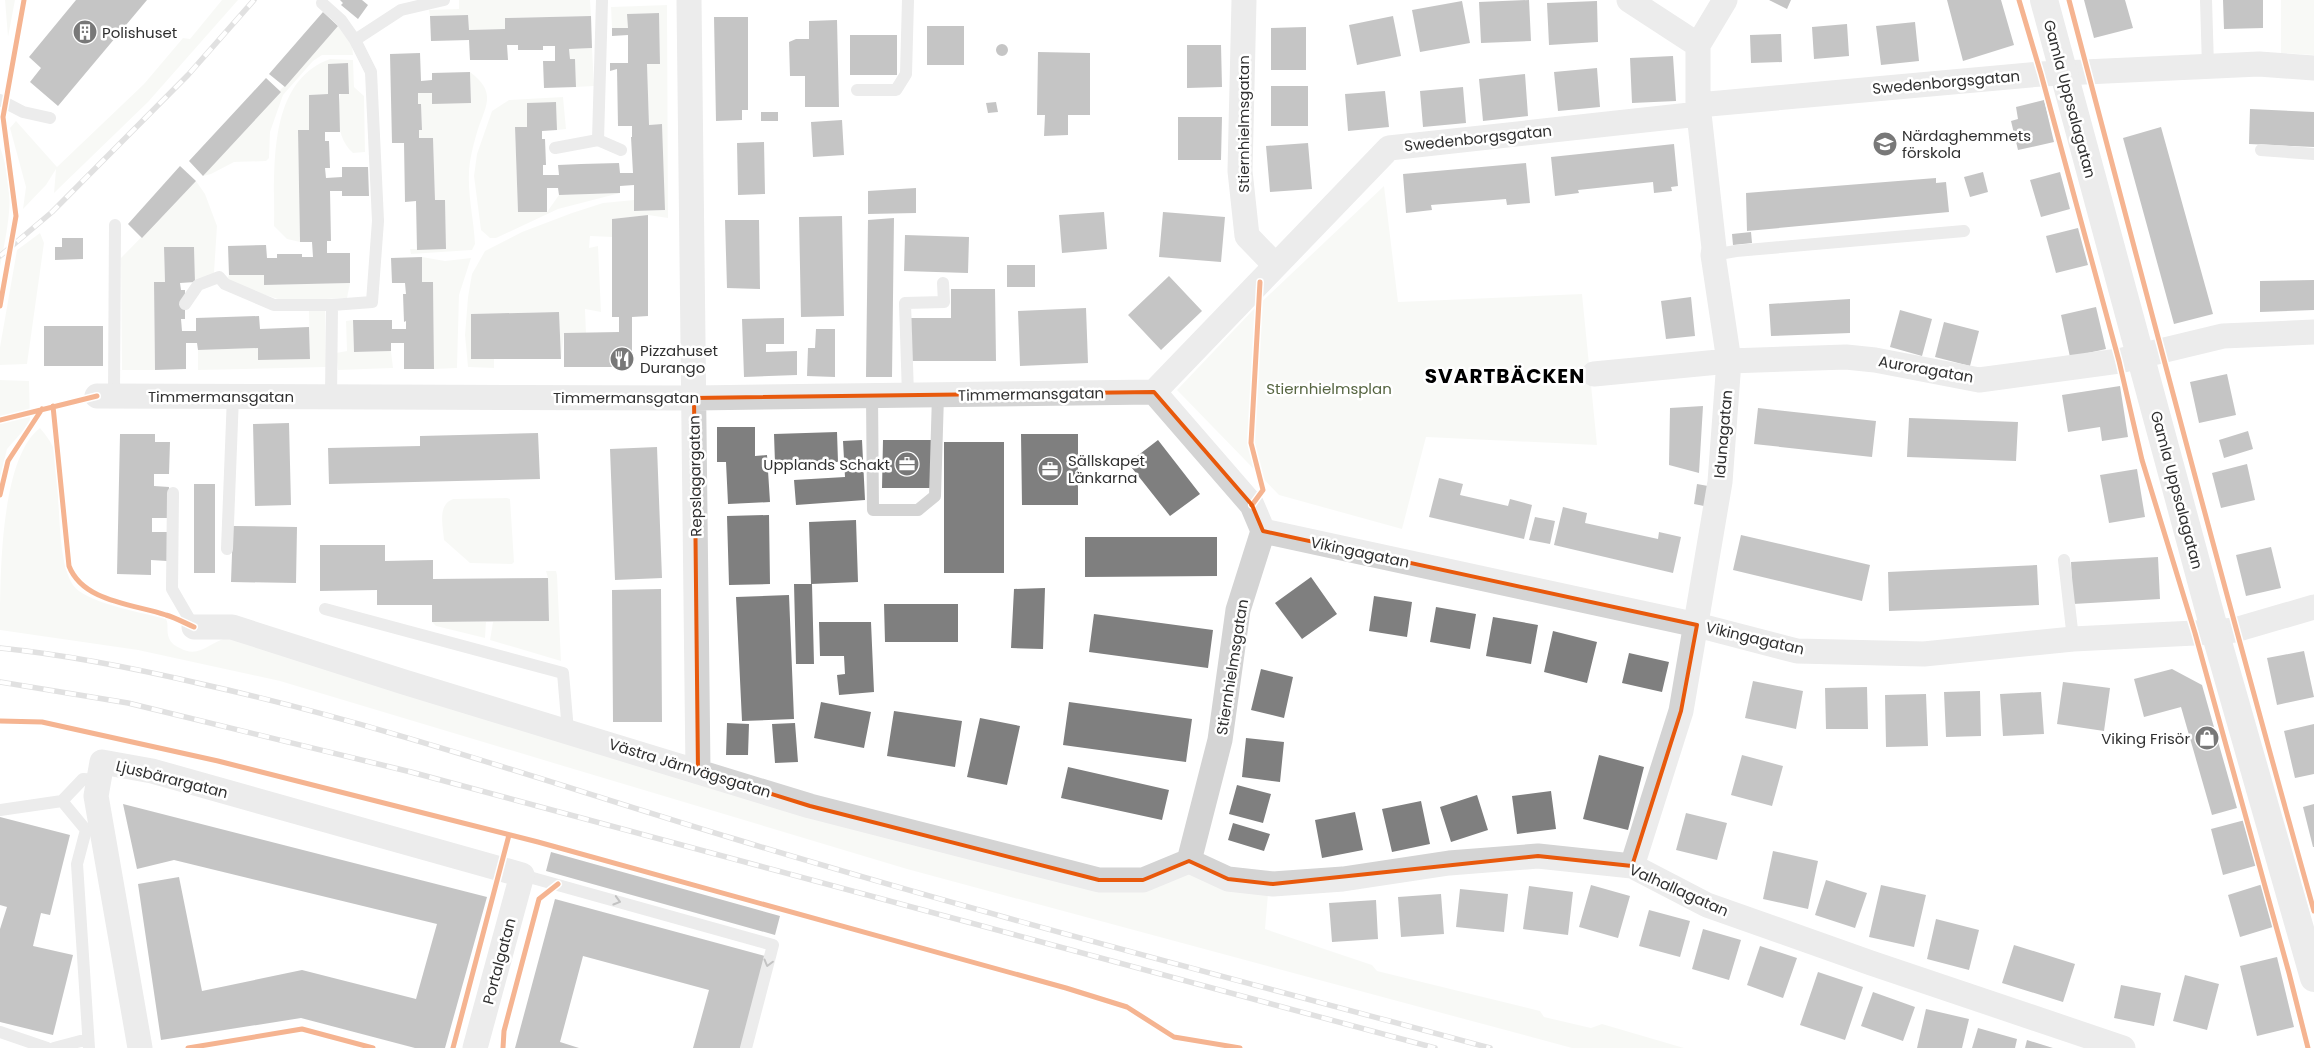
<svg xmlns="http://www.w3.org/2000/svg" width="2314" height="1048" viewBox="0 0 2314 1048" font-family="Poppins,sans-serif">
<style>
.green{fill:#f0f2ec}
.building{fill:#7f7f7f}
.lines{fill:none;stroke-linecap:round;stroke-linejoin:round}
.service{stroke:#d4d4d4;stroke-width:12}
.minor{stroke:#d4d4d4;stroke-width:25}
.tertiary{stroke:#d4d4d4;stroke-width:28}
.rail-casing{stroke:#bcbcbc;stroke-width:5.5}
.rail{stroke:#fff;stroke-width:4;stroke-dasharray:11;stroke-linecap:butt}
.cycleway-casing{stroke:#fff;stroke-width:8}
.cycleway{stroke:#e8590c;stroke-width:5}
.oneway{stroke:#7a7a7a}
.marked{fill:none;stroke:#e8590c;stroke-width:4;stroke-linejoin:round}
.labels{text-anchor:middle;dominant-baseline:central;stroke-width:5;stroke-linejoin:round;paint-order:stroke}
.poi-label{font-size:15px;fill:#303030;stroke:#fff;text-anchor:start}
.street-label{font-size:15px;fill:#303030;stroke:#fff}
.park-label{font-size:15px;fill:#576642;stroke:#fff}
.district-label{font-size:20px;font-weight:bold;letter-spacing:1px;fill:#000;stroke:#fff}
</style>
<rect width="100%" height="100%" fill="#fff"/>
<path class="green" d="M5 0H15L8 37Z
M222 0H238L148 102 54 193 56 169 46 185 23 209 26 187 10 128 16 121 57 167 144 84 183 38 190 39Z
M459 0H590L591 16 505 18V29L469 30 468 15 430 16 429 10 459 9Z
M2281 0H2314V55L2281 53Z
M667 5 668 218 648 215 612 219V237L590 236 589 248 598 246 601 312 585 309 586 333H564L561 359 559 312 472 314 471 359H494V368L468 367 465 335 468 297 472 274 485 251 522 232 572 213 603 203 634 200 635 211 664 210 662 124 649 125 647 64H660L659 13 628 14V28H612L611 7Z
M338 26 352 44 353 55H322L313 61 283 95 270 132 269 158 266 161 234 162 211 174 203 176Z
M592 48 594 86 576 87 575 59H570L569 49Z
M330 59 353 60 354 87 364 96 365 152 353 153C329 132 340 91 348 64H328V94L309 95V130L298 131 300 242 287 239 274 226C275 171 266 82 330 59Z
M470 72C496 92 487 103 478 129 474 142 469 161 469 174 468 197 474 221 475 244L472 250 411 254 410 249H446L445 200H435L433 138H419V130H422L421 104H418V93H432L471 103Z
M563 97 566 129 557 130 556 102 527 103V127H515L518 212H547L559 195 620 193 558 209 496 238H490L481 230 474 176 477 154 492 111 509 100Z
M0 147C16 194 9 220 0 267Z
M196 181 205 194 217 226 214 273 195 282 194 247 164 248 165 282 154 283 155 370H122L121 258Z
M1384 186 1398 302 1582 294 1597 445 1426 437 1402 529 1279 495 1177 390 1252 311Z
M40 233 44 243 27 364 0 365V347L17 250Z
M422 257 445 261 471 258 459 295 457 368 434 369 433 283 422 282Z
M229 275H264L265 285 350 283 347 298 284 301 238 286 227 279Z
M309 311H325L326 367 198 370V350L258 348V360L310 359Z
M353 320 354 352 391 351 393 368 338 370 336 353 347 351 346 321Z
M0 380 29 381 30 423 7 449 0 478Z
M40 428C44 433 50 440 53 447 63 478 52 572 79 591 101 606 140 612 166 619 169 624 166 631 169 638 171 643 175 646 180 648 199 659 209 642 227 638L1119 886 1176 871 1268 894 1265 929 1372 965 1377 971 1540 1011 1544 1017 1591 1028 1602 1024 1684 1048H1572L907 869 280 681 138 650 0 630C0 577 0 458 40 428Z
M507 498 510 499 514 562 512 564 470 563 444 540C443 526 437 505 453 499Z
M546 571H556L557 575 561 661 490 640 493 622 549 621 548 578Z
M432 622H486L485 638 436 626Z"/>
<path class="building" d="M76 0H147L58 106 30 82 41 68 29 57Z
M340 0H362L368 5 358 19 341 5 343 3Z
M1529 0 1531 41 1481 43 1479 2Z
M1769 0H1791L1787 9Z
M1947 0H2001L2014 45 1963 61Z
M2084 0H2125L2133 28 2094 38Z
M2223 0H2263V28L2224 29Z
M1462 1 1470 43 1420 52 1412 10Z
M1597 1 1598 42 1549 45 1547 3Z
M323 12 338 26 285 87 269 74Z
M659 13 660 64H647L649 125 662 124 665 210 634 211V185L620 186V193L559 195 558 188H547V212H518L515 127H527V103L556 102 557 130 542 131V139H545L546 165H543V175H559L558 165 581 164 619 163 620 173H633L631 137H632V126H618L617 69 610 71V63H628V35L612 36V28H628L627 14Z
M468 15 469 30 505 29V18L591 16 592 48 569 49 570 59H575L576 87 544 88 543 61H555V46H543V50H518V45H507L508 60H470L469 40 431 41 430 16Z
M1393 16 1401 56 1357 65 1349 25Z
M714 17H748V110H742V120L716 121Z
M837 20 839 107H805V76H790L789 42 796 39H809V21Z
M1915 22 1919 61 1881 65 1876 26Z
M1847 24 1849 56 1814 59 1812 27Z
M927 26H964V65H927Z
M1306 27V70H1271V28Z
M1781 34 1782 62 1751 63 1750 35Z
M850 35H897V75H850Z
M996 50a6 6 0 1 1 12 0a6 6 0 1 1-12 0Z
M1187 45H1221L1222 87 1187 88Z
M1038 52 1090 53V115H1068V135L1044 136 1045 115H1037Z
M420 53 421 81 432 80V73L470 72 471 103 432 104V93H418V104H421L422 130H419V138H433L435 200H445L446 249 417 250 416 201 405 202 404 143H392L390 54Z
M1673 56 1676 101 1632 103 1630 58Z
M348 63 349 94H339L340 132H325V141H329L330 168H325L326 178 342 177V167H368L369 196H342V191H330L331 241H327V253H350V283L264 285V275H229L228 246 266 245 267 258H277V254H302V257H313L312 242H300L298 130H309V95L328 94V64Z
M1597 68 1600 107 1558 111 1554 72Z
M1525 74 1528 116 1483 121 1479 79Z
M266 78 281 92 203 176 189 161Z
M1271 86H1308V126H1271Z
M1463 87 1466 123 1423 127 1420 91Z
M1385 91 1389 127 1348 131 1345 94Z
M2044 100 2054 142 2018 150 2011 121 2018 119 2016 107Z
M996 102 998 112 988 113 986 103Z
M2250 109 2314 112V147L2249 144Z
M761 112H778V121H761Z
M1178 117H1222L1221 160H1178Z
M842 120 844 155 813 157 811 122Z
M2161 127 2213 314 2174 324 2123 138Z
M764 142 765 194 738 195 737 143Z
M1308 143 1312 189 1270 192 1266 146Z
M1674 144 1678 186 1671 187 1672 191 1654 193 1653 182 1578 190 1579 193 1555 196 1551 157Z
M1526 163 1530 203 1507 205 1506 199 1431 205 1432 210 1406 213 1403 174Z
M180 166 196 181 142 238 128 224Z
M1983 172 1988 192 1970 197 1964 177Z
M2060 172 2070 209 2041 217 2030 180Z
M1936 178V183L1946 182 1949 212 1747 231 1746 193Z
M916 188V213L868 214V191Z
M1104 212 1107 249 1062 253 1059 215Z
M1163 212 1225 217 1221 262 1159 257Z
M648 215V316L632 317V367H564V333L619 332V317H612V219Z
M842 216 844 316 801 317 799 217Z
M894 218 892 377H866L868 220Z
M725 220H759L760 289 727 288Z
M2078 228 2088 265 2056 273 2046 236Z
M1751 232 1752 243 1733 245 1732 234Z
M905 235 969 237 968 273 904 271Z
M62 238H83V259L55 260V247H62Z
M164 247H194L195 282 180 283 181 290H185V319H181L182 331H196V318L259 316 260 329 309 327 310 359 258 360V348L198 350 197 343H186V369L155 370 154 282H165Z
M422 257V282H433L434 369H404V343H391V351L354 352 353 320H392V329H406V321L404 322 403 294H406L405 283H392L391 258Z
M1007 265H1035V287H1007Z
M1169 276 1202 311 1161 350 1128 315Z
M2314 280V310L2260 312V281Z
M951 289H995L996 361H911V318H951Z
M1691 297 1695 336 1666 339 1661 301Z
M1850 299V333L1771 336 1769 304Z
M2096 307 2106 349 2070 357 2061 315Z
M1086 308 1088 363 1020 366 1018 311Z
M1900 310 1932 319 1922 356 1890 347Z
M559 312 561 359H471V314Z
M784 318V344H766V352L797 351V375L744 377 742 319Z
M1944 322 1979 331 1970 366 1935 357Z
M44 326H103V366H44Z
M816 329H835V377L807 376 808 348H815Z
M2227 374 2236 415 2199 423 2190 382Z
M2120 386 2128 437 2102 441 2100 427 2068 432 2062 395Z
M1703 406 1699 473 1669 465 1670 408Z
M1758 408 1876 421 1872 457 1754 444Z
M1909 418 2018 422 2016 461 1907 457Z
M289 423 291 505 255 506 253 424Z
M717 427H755V456L767 455 770 502 728 504 726 462H717Z
M2248 431 2253 449 2224 458 2219 440Z
M837 432 838 462 775 463 774 434Z
M538 433 540 479 329 484 328 448 420 446V436Z
M120 434H155V442H170L169 474H154V486L169 487 168 518H152V532H168L167 561 151 560V575L117 574Z
M1021 434H1078V505H1022Z
M862 440 865 500 796 505 794 480 845 477 843 441Z
M883 440H931V488H882Z
M1158 440 1200 494 1170 516 1128 463Z
M944 442H1004V573H944Z
M657 447 662 578 615 580 610 449Z
M2247 464 2255 500 2221 508 2212 473Z
M2137 469 2145 517 2109 523 2100 475Z
M1439 478 1463 484 1460 495 1508 506 1510 499 1532 505 1524 539 1429 517Z
M194 484H215V573H194Z
M1697 484 1708 486 1704 506 1694 504Z
M1563 507 1587 513 1585 523 1658 539 1659 532 1681 537 1673 573 1554 545Z
M769 515 770 584 729 585 727 516Z
M1535 517 1555 521 1550 544 1529 540Z
M856 520 858 582 811 584 809 522Z
M233 526 297 527 296 583 231 582Z
M1741 535 1870 565 1862 601 1733 570Z
M1085 537H1217V576L1085 577Z
M320 545H385V561L433 560V579L548 578 549 621 432 622V605H377V590L320 591Z
M2271 547 2281 588 2246 596 2236 555Z
M2158 557 2160 599 2073 604 2071 562Z
M2037 565 2039 605 1889 611 1888 572Z
M1311 577 1337 614 1302 639 1275 603Z
M794 584H812L814 664H796Z
M1045 588 1043 649 1011 648 1014 589Z
M661 589 662 722H613L612 590Z
M789 595 794 719 742 721 736 597Z
M1374 596 1412 602 1407 637 1369 631Z
M884 604H958V642H885Z
M1436 607 1476 614 1470 649 1430 642Z
M1094 614 1213 630 1208 668 1089 652Z
M1493 617 1538 625 1531 664 1486 656Z
M819 622H871L874 692 839 695 837 675 845 674 844 656H820Z
M1553 631 1597 642 1587 683 1544 672Z
M2304 651 2314 697 2277 705 2267 658Z
M1629 653 1669 662 1662 692 1622 683Z
M1261 669 1293 677 1284 718 1251 710Z
M2172 669 2202 685 2237 808 2212 815 2181 707 2144 717 2134 679Z
M1753 681 1803 691 1796 729 1745 718Z
M2063 682 2110 688 2104 731 2057 724Z
M1867 687 1868 729H1826L1825 688Z
M1980 691 1981 736 1946 737 1944 692Z
M2041 692 2044 734 2003 736 2000 694Z
M1926 694 1928 746 1886 747 1885 695Z
M821 702 871 712 864 748 814 738Z
M1069 702 1192 719 1186 762 1063 745Z
M894 711 962 721 955 767 887 756Z
M980 718 1020 726 1007 785 967 777Z
M727 723 749 724 748 755H726Z
M795 723 798 762 775 763 772 724Z
M2314 724V774L2295 778 2284 731Z
M1246 738 1284 742 1280 782 1242 777Z
M1599 755 1644 767 1628 830 1583 819Z
M1742 755 1783 766 1772 806 1731 795Z
M1068 767 1169 790 1162 820 1061 798Z
M1237 785 1271 794 1263 823 1229 814Z
M1551 791 1556 829 1517 834 1512 796Z
M1477 795 1488 830 1451 842 1440 807Z
M1421 801 1430 844 1392 852 1382 809Z
M123 804 487 897 445 1048H415L301 1018 161 1040 138 884 179 877 202 991 302 970 416 999 437 924 174 860 137 869Z
M2314 804V847H2313L2303 807Z
M1355 812 1363 850 1322 858 1315 820Z
M1686 813 1727 823 1717 860 1676 850Z
M0 817 70 835 50 915 41 913 33 946 73 955 53 1035 0 1022V929L7 907 0 905Z
M2245 820 2258 865 2223 875 2211 829Z
M1233 823 1270 834 1264 851 1228 840Z
M1773 851 1818 861 1808 909 1763 899Z
M551 852 780 916 775 935 546 871Z
M1826 880 1867 893 1855 928 1815 915Z
M2263 884 2276 926 2240 937 2228 895Z
M1591 885 1630 896 1618 938 1579 927Z
M1881 885 1926 895 1914 947 1869 937Z
M1529 886 1573 892 1568 935 1523 929Z
M1460 889 1508 894 1504 932 1456 927Z
M1441 894 1444 934 1401 937 1398 897Z
M555 899 765 956 741 1048H693L709 990 583 956 560 1042 579 1048H515Z
M1376 900 1378 939 1332 942 1329 903Z
M1649 910 1690 921 1680 957 1639 946Z
M1936 919 1979 930 1969 970 1927 959Z
M1703 929 1741 940 1729 980 1692 969Z
M2014 945 2075 964 2063 1002 2002 983Z
M1760 946 1797 958 1783 998 1747 985Z
M2277 957 2294 1027 2257 1036 2240 966Z
M1818 972 1863 987 1845 1040 1800 1025Z
M2185 975 2219 984 2207 1030 2173 1021Z
M2121 985 2161 993 2154 1026 2114 1018Z
M1873 992 1915 1007 1903 1041 1861 1026Z
M1926 1009 1969 1019 1962 1048H1917Z
M1978 1028 2017 1039 2015 1048H1972Z
M2027 1040 2053 1048H2025Z"/>
<g class="lines">
<path class="service" d="M2206 0 2208 66
M322 3 341 20 355 40 371 72 378 221 372 302 332 305
M355 40 401 10 444 0
M857 90H896L906 74 908 0
M0 100 23 112 50 118
M598 140 621 150
M555 148 598 140 602 0
M2261 150 2314 154
M1713 255 1736 251 1964 231
M185 304 198 285 219 277 225 284 274 305H332L331 397
M908 395 905 303 944 302 943 283
M114 396 115 225
M872 396 873 510H918L935 496 938 395
M173 493 172 589 194 627
M227 549 233 396
M2064 560 2073 639
M325 609 563 673 568 731
M62 801 83 779 99 780
M0 810 62 801 86 830 77 864 89 1048
M522 875 773 945 746 1048
M0 1032 47 1048
M54 1048 88 1039"/>
<path class="minor" d="M689 0 698 771
M1244 0 1240 171 1247 236 1275 265
M1629 0 1698 45
M1698 105 2041 74 2259 64 2314 68
M1594 374 1729 361 1846 357 1875 360 1979 380 2119 361 2223 336 2314 332
M97 396 694 398 1154 392
M1263 531 1697 625 1797 651 1924 654 2073 639 2215 632 2235 630 2314 607
M194 627H232L404 682 810 806 1099 880H1143L1189 861
M1189 861 1220 740 1238 610 1263 531 1252 505 1154 392 1389 148 1699 114
M1189 861 1228 879 1273 884 1343 879 1449 863 1538 856 1632 866 1707 905 1871 963 2123 1048
M1632 866 1681 711 1720 482 1729 361 1713 255 1714 248 1698 105V45L1725 0
M140 1048 96 796 102 762 152 771 522 875 475 1048"/>
<path class="tertiary" d="M2044 0 2215 632 2314 978"/>
<defs>
<path id="rail" d="M0 256 52 212 188 75 254 0
M0 648C69 655 138 669 206 685 385 725 559 786 735 839 985 915 1238 980 1490 1048
M0 682 128 703 411 772 1435 1048"/>
</defs>
<use href="#rail" class="rail-casing"/>
<use href="#rail" class="rail"/>
<defs>
<path id="cycleway" d="M2019 0 2041 74 2119 361 2142 460 2195 633 2289 973 2308 1048
M2069 0C2149 304 2229 608 2314 911
M0 306 16 216 3 117 24 0
M53 406 69 566C83 602 133 604 166 615 176 618 185 623 194 627
M0 420 97 396
M0 495 8 461 42 409
M1252 505 1263 490 1251 443 1260 282
M0 721 42 722 218 761 538 842 1066 988 1127 1007 1174 1037 1240 1048
M188 1048 302 1029 373 1048
M453 1048 509 835
M503 1048 504 1031 539 899 558 884"/>
</defs>
<use href="#cycleway" class="cycleway-casing"/>
<use href="#cycleway" class="cycleway"/>
</g>
<defs><path id="oneway-chevron" d="M-2-3.5L2.5 0L-2 3.5" fill="none" stroke-width="1.6" stroke-linecap="round" stroke-linejoin="round" transform="scale(1.25)"/></defs>
<g class="oneway">
<use href="#oneway-chevron" transform="translate(617 901) rotate(16)"/>
<use href="#oneway-chevron" transform="translate(768 963) rotate(105)"/>
</g>
<path d="M0 0H2314V1048H0ZM1154 392 1252 505 1263 531 1697 625 1681 711 1632 866 1538 856 1273 884 1228 879 1189 861 1143 880H1099L810 806 698 771 694 398Z" fill="#fff" fill-opacity=".55" fill-rule="evenodd"/>
<path class="marked" d="M1154 392 1252 505 1263 531 1697 625 1681 711 1632 866 1538 856 1273 884 1228 879 1189 861 1143 880H1099L810 806 698 771 694 398Z"/>
<defs>
<symbol id="building-disc" viewBox="-11 -11 22 22"><circle r="9.5" fill="#787878" stroke="#fff"/><path d="M-4-6H4V6H1V3H-1V6H-4ZM-2.5-4.3h1.7v1.8h-1.7ZM.8-4.3h1.7v1.8H.8ZM-2.5-1h1.7V.8h-1.7ZM.8-1h1.7V.8H.8Z" fill="#fff"/></symbol>
<symbol id="school-disc" viewBox="-11 -11 22 22"><circle r="9.5" fill="#787878" stroke="#fff"/><path d="M0-5L7-2L0 1L-7-2ZM-4 1L0 2.5L4 1V4Q0 6-4 4Z" fill="#fff"/></symbol>
<symbol id="restaurant-disc" viewBox="-11 -11 22 22"><circle r="9.5" fill="#787878" stroke="#fff"/><path d="M-5-6h1v4h1v-4h1v4h1v-4h1v5L-1.5 .5V6h-2V.5L-5-1ZM5-6V6H3V1.5H1.5Q1.5-4 5-6Z" fill="#fff"/></symbol>
<symbol id="office-disc" viewBox="-11 -11 22 22"><circle r="9.5" fill="#787878" stroke="#fff"/><path d="M-6-3h4V-5.5h4V-3h4V5H-6ZM-1-4.5V-3h2v-1.5ZM-6 0V1H6V0Z" fill="#fff"/></symbol>
<symbol id="shop-disc" viewBox="-11 -11 22 22"><circle r="9.5" fill="#787878" stroke="#fff"/><path d="M-5-2.5h2.3a2.7 3.5 0 0 1 5.4 0H5L5.5 6h-11ZM-1.5-2.5h3a1.5 2.3 0 0 0-3 0Z" fill="#fff"/></symbol>
</defs>
<g fill-rule="evenodd">
<use href="#building-disc" x="71" y="18" width="28" height="28"/>
<use href="#school-disc" x="1871" y="130" width="28" height="28"/>
<use href="#restaurant-disc" x="608" y="345" width="28" height="28"/>
<use href="#office-disc" x="893" y="450" width="28" height="28"/>
<use href="#office-disc" x="1036" y="455" width="28" height="28"/>
<use href="#shop-disc" x="2193" y="724" width="28" height="28"/>
</g>
<g class="labels">
<g class="poi-label">
<text x="102" y="32">Polishuset</text>
<text x="1902" y="135">Närdaghemmets<tspan x="1902" dy="17">förskola</tspan></text>
<text x="640" y="350">Pizzahuset<tspan x="640" dy="17">Durango</tspan></text>
<text x="1068" y="460">Sällskapet<tspan x="1068" dy="17">Länkarna</tspan></text>
<text x="890" y="464" text-anchor="end">Upplands Schakt</text>
<text x="2190" y="738" text-anchor="end">Viking Frisör</text>
</g>
<g class="street-label">
<text transform="translate(1946 82) rotate(-5)">Swedenborgsgatan</text>
<text transform="translate(2070 99) rotate(75)">Gamla Uppsalagatan</text>
<text transform="translate(1243 124) rotate(-90)">Stiernhielmsgatan</text>
<text transform="translate(1478 138) rotate(-6)">Swedenborgsgatan</text>
<text transform="translate(1926 369) rotate(10)">Auroragatan</text>
<text transform="translate(1031 394) rotate(-1)">Timmermansgatan</text>
<text x="221" y="396">Timmermansgatan</text>
<text x="626" y="397">Timmermansgatan</text>
<text transform="translate(1723 434) rotate(-85)">Idunagatan</text>
<text transform="translate(695 476) rotate(-91)">Repslagargatan</text>
<text transform="translate(2177 490) rotate(75)">Gamla Uppsalagatan</text>
<text transform="translate(1360 552) rotate(12)">Vikingagatan</text>
<text transform="translate(1755 638) rotate(13)">Vikingagatan</text>
<text transform="translate(1232 667) rotate(-81)">Stiernhielmsgatan</text>
<text transform="translate(690 768) rotate(17)">Västra Järnvägsgatan</text>
<text transform="translate(172 779) rotate(14)">Ljusbärargatan</text>
<text transform="translate(1679 890) rotate(24)">Valhallagatan</text>
<text transform="translate(499 961) rotate(-75)">Portalgatan</text>
</g>
<g class="park-label">
<text x="1329" y="388">Stiernhielmsplan</text>
</g>
<g class="district-label">
<text x="1505" y="376">SVARTBÄCKEN</text>
</g>
</g>
</svg>
